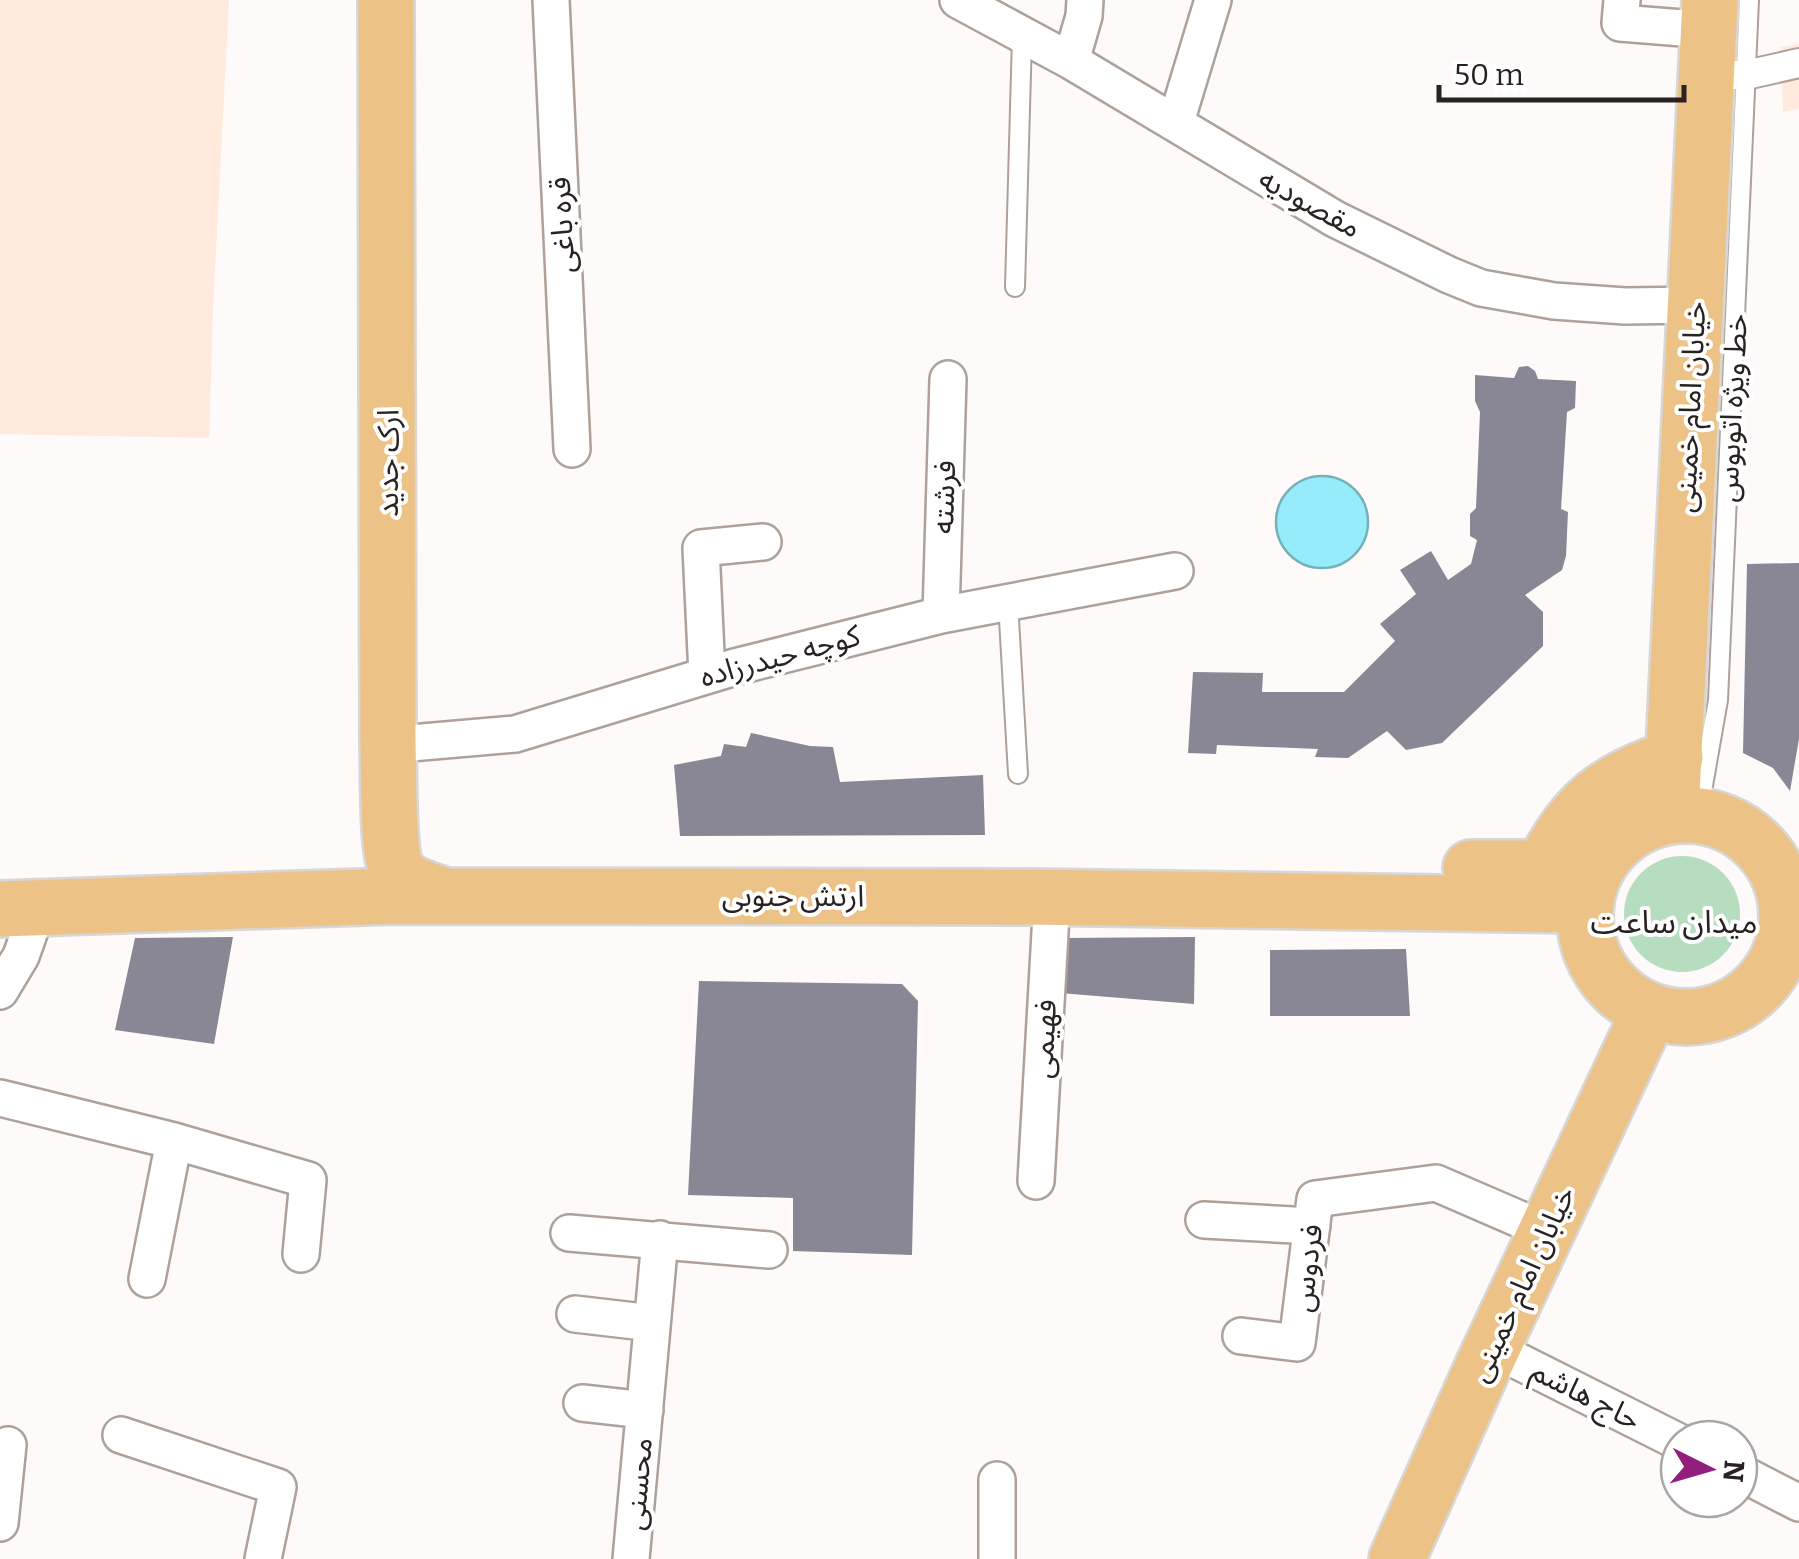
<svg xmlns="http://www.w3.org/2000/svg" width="1799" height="1559" viewBox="0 0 1799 1559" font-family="Bitter,'Noto Sans Arabic',serif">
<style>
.built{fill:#ffeadd}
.green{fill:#b7ddc1}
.water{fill:#97ecfb;stroke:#76b0b9;stroke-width:2.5}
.building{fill:#898794}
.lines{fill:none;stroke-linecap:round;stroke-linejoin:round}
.service-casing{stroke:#aea199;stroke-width:22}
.pedestrian-casing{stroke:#aea199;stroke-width:32}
.minor-casing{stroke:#aea199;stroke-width:40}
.primary-casing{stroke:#d8d7d7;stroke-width:60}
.service{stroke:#fff;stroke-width:18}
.pedestrian{stroke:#fff;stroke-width:28}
.minor{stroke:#fff;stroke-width:35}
.primary{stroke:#ecc286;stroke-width:55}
.labels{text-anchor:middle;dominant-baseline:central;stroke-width:8;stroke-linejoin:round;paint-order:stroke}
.street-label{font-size:30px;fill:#282320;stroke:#fff}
.neighbourhood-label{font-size:32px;fill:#282320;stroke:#fff}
</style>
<rect width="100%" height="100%" fill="#fdfaf9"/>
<path class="built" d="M0 0H229L213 309 209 438 0 434Z
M1799 44V109L1783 112 1781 47Z"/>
<path class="green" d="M1624 914a58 58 0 1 1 116 0a58 58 0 1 1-116 0Z"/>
<path class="water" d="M1276 522a46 46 0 1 1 92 0a46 46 0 1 1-92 0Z"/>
<path class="building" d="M1528 366 1535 371 1538 379 1576 381 1575 408 1567 412 1561 509 1568 512 1566 556 1562 570 1525 595 1543 612V646L1442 743 1406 750 1387 731 1348 758 1315 757 1318 749 1217 745 1216 754 1188 753 1193 672 1263 673 1262 692H1344L1395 641 1380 624 1416 594 1400 570 1431 551 1448 580 1471 564 1477 540 1470 536V514L1476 508 1480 412 1475 401V375L1514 378 1519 367Z
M1799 563V739L1790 791 1773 768 1743 753 1747 564Z
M751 733 810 746 833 747 840 782 983 775 985 835 680 836 674 765 721 756 724 744 746 747Z
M233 937 214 1044 115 1030 135 938Z
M1195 937 1194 1004 1060 993 1062 938Z
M1406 949 1410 1016H1270V950Z
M699 981 902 984 918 1001 912 1255 793 1251V1198L688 1195Z"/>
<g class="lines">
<defs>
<path id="service" d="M1015 287 1022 37
M1008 602 1018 774
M1698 814 1718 700 1749 0"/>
<path id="pedestrian" d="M1707 75H1746L1799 63"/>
<path id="minor" d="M551 0 572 449
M958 0 1071 61 1335 219 1449 275 1481 288 1554 301 1625 306 1695 305
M1622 0 1620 23 1708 30
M1071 61 1084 16 1085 0
M1176 122 1213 0
M941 615 948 379
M707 675 701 548 763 542
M388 745 515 734 735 667 941 615 1175 571
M0 991 21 956 38 908
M0 1098 174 1141 308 1180 301 1254
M1036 1181 1052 897
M1204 1220 1312 1226
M569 1233 769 1250
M147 1279 174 1141
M575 1314 652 1323
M1241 1336 1297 1343 1315 1199 1436 1183 1547 1231
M1492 1348 1679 1442
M582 1403 645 1410
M121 1435 278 1487 263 1559
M1739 1472 1799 1503
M997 1480V1559
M0 1523 8 1445
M631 1559 660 1239"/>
<path id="primary" d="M386 0 388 745C389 770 387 851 397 870 406 885 429 890 445 896
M1585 916a101 101 0 1 1 202 0a101 101 0 1 1-202 0Z
M1671 815 1710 0
M1471 868H1543C1578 801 1605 782 1675 757
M0 909 394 896 1028 897 1585 905
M1397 1559 1482 1369 1650 1011"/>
</defs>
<use href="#service" class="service-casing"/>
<use href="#pedestrian" class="pedestrian-casing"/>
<use href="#minor" class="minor-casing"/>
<use href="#primary" class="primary-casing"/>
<use href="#service" class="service"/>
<use href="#pedestrian" class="pedestrian"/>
<use href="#minor" class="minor"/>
<use href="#primary" class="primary"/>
</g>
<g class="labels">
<g class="street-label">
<text transform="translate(1310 203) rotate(29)">مقصودیه</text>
<text transform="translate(562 225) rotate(-93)">قره باغی</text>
<text transform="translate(1690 407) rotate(-87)">خیابان امام خمینی</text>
<text transform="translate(1732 408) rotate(-87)">خط ویژه اتوبوس</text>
<text transform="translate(388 463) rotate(-90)">ارک جدید</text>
<text transform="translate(944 497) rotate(-88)">فرشته</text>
<text transform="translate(780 656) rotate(-15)">کوچه حیدرزاده</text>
<text x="793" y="896">ارتش جنوبی</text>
<text transform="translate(1044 1039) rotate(-87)">فهیمی</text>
<text transform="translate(1307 1268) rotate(-83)">فردوس</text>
<text transform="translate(1522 1284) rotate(-65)">خیابان امام خمینی</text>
<text transform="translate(1586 1395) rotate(27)">حاج هاشم</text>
<text transform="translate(638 1484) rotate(-85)">محسنی</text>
</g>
<g class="neighbourhood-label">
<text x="1674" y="922">میدان ساعت</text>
</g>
</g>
<g transform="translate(1709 1469) rotate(95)"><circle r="48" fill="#ffffff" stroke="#a9a7a6" stroke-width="2.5"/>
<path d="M0-8L18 38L0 25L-18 38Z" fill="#921e7d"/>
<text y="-15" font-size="28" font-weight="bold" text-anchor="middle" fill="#282320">N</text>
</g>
<path d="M1439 85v15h245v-15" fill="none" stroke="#282320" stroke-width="5"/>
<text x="1454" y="85" font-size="30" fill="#282320" stroke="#ffffff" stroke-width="8" paint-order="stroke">50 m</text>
</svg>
